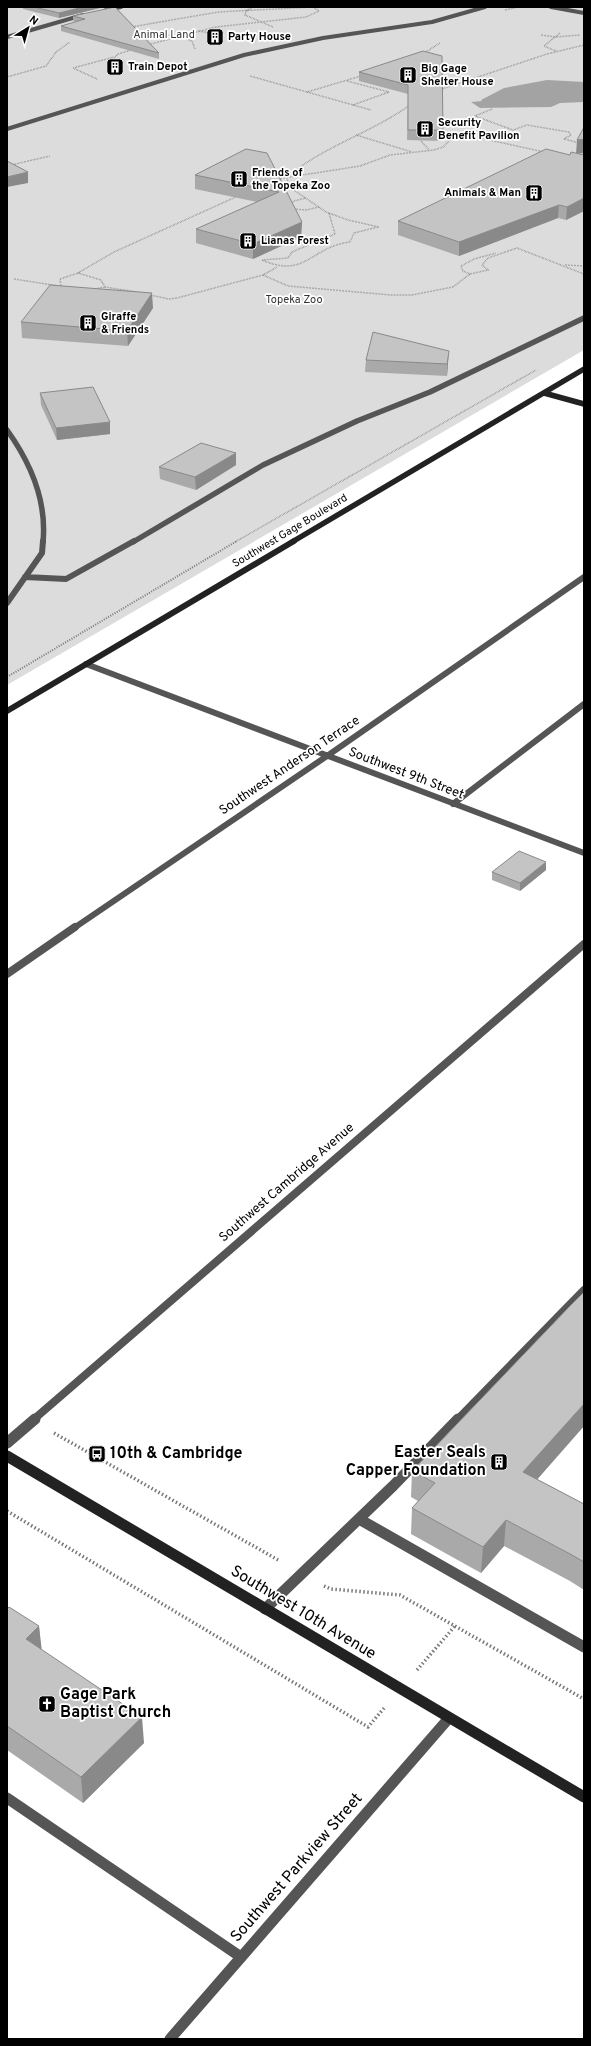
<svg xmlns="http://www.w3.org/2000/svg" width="591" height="2046" viewBox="0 0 591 2046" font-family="Overpass,sans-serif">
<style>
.green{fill:#dcdcdc}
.water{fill:#a3a3a3}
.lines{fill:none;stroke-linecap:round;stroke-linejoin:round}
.path-far2{stroke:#777;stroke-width:1.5;stroke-dasharray:0.5 1;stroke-linecap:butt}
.path-far1{stroke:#777;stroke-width:2;stroke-dasharray:1 1.5;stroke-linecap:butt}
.path{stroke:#777;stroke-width:3.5;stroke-dasharray:1.5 2.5;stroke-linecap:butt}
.lane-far4{stroke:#555;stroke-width:4}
.lane-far3{stroke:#555;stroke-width:5.5}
.lane-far2{stroke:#555;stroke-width:6}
.lane-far1{stroke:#555;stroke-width:8}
.lane{stroke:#555;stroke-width:11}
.street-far2{stroke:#555;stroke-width:6}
.street-far1{stroke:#555;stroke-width:8}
.street{stroke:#555;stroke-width:11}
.secondary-far2{stroke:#222;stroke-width:5.5}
.secondary-far1{stroke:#222;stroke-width:6}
.secondary{stroke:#222;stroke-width:11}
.wall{fill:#a9a9a9}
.shaded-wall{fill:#898989}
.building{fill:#c4c4c4;stroke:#898989}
.labels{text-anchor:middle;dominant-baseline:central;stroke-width:3.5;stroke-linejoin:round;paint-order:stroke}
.far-park-label{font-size:11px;fill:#333;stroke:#fff}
.far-poi-label{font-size:11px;font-weight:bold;fill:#000;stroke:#fff;text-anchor:start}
.far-street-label{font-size:11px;fill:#000;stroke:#fff}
.street-label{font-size:13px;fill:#000;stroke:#fff}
.near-poi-label{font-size:16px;font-weight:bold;fill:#000;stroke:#fff;text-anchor:start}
.near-street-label{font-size:16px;fill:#000;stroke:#fff}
</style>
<rect width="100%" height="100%" fill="#fff"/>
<path class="green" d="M7 7H584V350L7 685Z"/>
<path class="water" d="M547 80 584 82V102L560 103 551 107 480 108 471 102 482 101 481 100 504 88Z"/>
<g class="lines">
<path class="path-far2" d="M253 7 246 11 245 15 273 27
M505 10 518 7
M131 27 218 12 313 7
M198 31 210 33
M138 32 176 36
M541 35 555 37 580 35
M181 37 192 41 195 49
M147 45 216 27 306 17 319 11 313 7
M556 51 544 46 560 33
M424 53 440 43
M111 61 118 54 131 50
M250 76 371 110
M7 77 46 66 56 52 70 42
M97 79 73 68 114 57
M347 81 389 92 353 105
M439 90 547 54 584 45
M307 92 361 76
M492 109 475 116 513 130 527 125 569 132 571 135 564 139
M453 132 544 152
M356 135 412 152
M564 139 584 144
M421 141 429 150
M11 165 50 156
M277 179 360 166 390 155 434 150 443 147 450 140 467 135
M290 205 294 201 306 198
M293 209 306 210 319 207
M329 213 335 234 292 252 288 258 262 260C306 279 310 247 350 242L354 233 378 227
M379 227 348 220 326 212 288 186 287 177C324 146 371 133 410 105
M565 265 584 266
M470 274 463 271 461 266 474 259 496 253
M263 275 277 267
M14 279 59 286
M61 286 60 279 78 273
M94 289 105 287
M137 292 105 287 101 280 78 273 114 252 238 196
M150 295 169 299 177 298 263 275 288 286 391 295H412L453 287 470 274 488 270 482 265 488 258 517 248 584 274
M235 542 536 370"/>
<path class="path-far1" d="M7 677 237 541"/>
<path class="path" d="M54 1433 280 1561
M7 1511 368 1727 385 1707
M324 1586 331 1589 400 1595 584 1699
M417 1670 455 1626"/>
<path class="lane-far4" d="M551 7 584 13
M106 10 121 7
M7 37 83 15
M7 129 244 55 323 38 432 22 485 7"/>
<path class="lane-far3" d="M7 430C30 462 47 501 43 542
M133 542 263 465 357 421 430 392 584 318"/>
<path class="lane-far2" d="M25 577 66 579 134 541
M7 603 42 553 43 541
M453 804 584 704"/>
<path class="lane-far1" d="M457 1420 584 1290"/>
<path class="lane" d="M359 1519 584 1647
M265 1609 393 1486 458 1419
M7 1798 241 1957"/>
<path class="street-far2" d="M86 664 584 853
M74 928 327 756 584 577"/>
<path class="street-far1" d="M7 974 75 927
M33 1420 584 944"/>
<path class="street" d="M7 1443 35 1419
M170 2039 449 1718"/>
<path class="secondary-far2" d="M544 393 584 404
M292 542 584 369"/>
<path class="secondary-far1" d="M7 711 294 541"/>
<path class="secondary" d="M7 1456 584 1797"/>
</g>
<path class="wall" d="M23 7H104L59 18 23 9Z
M115 7 159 53V59L61 31V26L76 22 73 21V16Z
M442 56V141L407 140 408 94 359 81V72Z
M246 149 302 222 301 237 253 259 196 243V229L257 202 195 189V175Z
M578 154 584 155V211L566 220 558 218 459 256 398 235V221L570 155Z
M153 308 128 346 22 338 21 322Z
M366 360 448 363 447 376 365 372Z
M40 393 110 434 57 440 41 405Z
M236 453V465L196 490 160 479 159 467Z
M546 870 520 891 492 880V872Z
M584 1292V1426L537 1479 584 1504V1590L570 1581 504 1546 481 1573 411 1534 412 1508 418 1501 411 1497 412 1471Z
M7 1609 39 1626 41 1650 144 1743 83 1803 7 1750Z"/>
<path class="shaded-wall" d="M83 7H104L59 18V13Z
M584 139V153L576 154 577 140Z
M28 172V183L7 187V177Z
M584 198V211L566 220 567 207Z
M559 205 558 218 459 256V242Z
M302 222 301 237 253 259V244Z
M152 293 153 308 128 346 127 331Z
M449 351 448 363 447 376V364Z
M110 422V434L57 440 56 428Z
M236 453V465L196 490 195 477Z
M546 862V870L520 891V883Z
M584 1404V1426L521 1498 523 1472Z
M506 1520 504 1546 481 1573 483 1547Z
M39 1626 42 1652 26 1639Z
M142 1717 144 1743 83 1803 81 1777Z"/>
<path class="building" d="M34 7H83L59 13Z
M115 7 159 53 61 26 85 19 73 16Z
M423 51 442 56 443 130H408V85L359 72Z
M584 127V139L577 140Z
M246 149 267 153 302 222 253 244 196 229 279 192 195 175Z
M546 149 570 155 571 152 584 155V198L567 207 559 205 459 242 398 221Z
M7 161 28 172 7 177Z
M50 285 152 293 127 331 21 322Z
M373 332 449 351 447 364 366 360Z
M93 387 110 422 56 428 40 393Z
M201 443 236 453 195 477 159 467Z
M519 851 546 862 520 883 492 872Z
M584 1292V1404L523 1472 584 1504V1562L572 1555 506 1520 483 1547 412 1508 435 1483 412 1471 569 1307Z
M9 1607 39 1626 26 1639 142 1717 81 1777 7 1726V1609Z"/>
<defs>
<symbol id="building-square" viewBox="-11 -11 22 22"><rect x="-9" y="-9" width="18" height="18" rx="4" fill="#000" stroke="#fff"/><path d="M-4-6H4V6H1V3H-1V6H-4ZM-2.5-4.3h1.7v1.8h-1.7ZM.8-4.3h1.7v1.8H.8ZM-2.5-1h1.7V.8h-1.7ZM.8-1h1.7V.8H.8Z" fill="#fff"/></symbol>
<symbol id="bus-square" viewBox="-11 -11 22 22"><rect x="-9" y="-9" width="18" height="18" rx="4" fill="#000" stroke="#fff"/><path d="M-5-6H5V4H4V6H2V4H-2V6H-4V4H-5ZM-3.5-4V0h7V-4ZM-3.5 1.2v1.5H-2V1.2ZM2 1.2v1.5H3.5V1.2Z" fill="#fff"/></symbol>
<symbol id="church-square" viewBox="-11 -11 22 22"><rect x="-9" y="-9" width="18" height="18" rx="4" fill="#000" stroke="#fff"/><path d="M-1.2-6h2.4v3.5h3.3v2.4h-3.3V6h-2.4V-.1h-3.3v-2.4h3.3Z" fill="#fff"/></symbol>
</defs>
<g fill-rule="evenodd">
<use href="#building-square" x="205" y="27" width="20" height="20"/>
<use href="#building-square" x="105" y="57" width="20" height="20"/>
<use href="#building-square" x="398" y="65" width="20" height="20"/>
<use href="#building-square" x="415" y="119" width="20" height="20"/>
<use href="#building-square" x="229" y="169" width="20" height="20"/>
<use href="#building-square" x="524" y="183" width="20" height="20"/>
<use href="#building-square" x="238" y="231" width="20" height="20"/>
<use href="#building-square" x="78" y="313" width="20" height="20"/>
<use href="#bus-square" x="87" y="1444" width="20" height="20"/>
<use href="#building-square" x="489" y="1452" width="20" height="20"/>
<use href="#church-square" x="37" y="1694" width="20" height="20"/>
</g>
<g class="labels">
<g class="far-park-label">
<text x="164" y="35">Animal Land</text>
<text x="294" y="300">Topeka Zoo</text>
</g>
<g class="far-poi-label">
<text x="228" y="37">Party House</text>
<text x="128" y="67">Train Depot</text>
<text x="421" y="69">Big Gage<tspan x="421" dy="13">Shelter House</tspan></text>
<text x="438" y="123">Security<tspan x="438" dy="13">Benefit Pavilion</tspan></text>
<text x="252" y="173">Friends of<tspan x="252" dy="13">the Topeka Zoo</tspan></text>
<text x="521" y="193" text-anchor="end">Animals &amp; Man</text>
<text x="261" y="241">Lianas Forest</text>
<text x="101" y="317">Giraffe<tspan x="101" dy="13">&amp; Friends</tspan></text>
</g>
<g class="far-street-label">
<text transform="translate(290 531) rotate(-31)">Southwest Gage Boulevard</text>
</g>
<g class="street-label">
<text transform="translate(290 766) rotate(-34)">Southwest Anderson Terrace</text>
<text transform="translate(406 774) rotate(21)">Southwest 9th Street</text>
<text transform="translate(287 1183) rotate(-41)">Southwest Cambridge Avenue</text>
</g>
<g class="near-poi-label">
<text x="486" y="1453" text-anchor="end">Easter Seals<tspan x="486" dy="18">Capper Foundation</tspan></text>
<text x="110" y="1454">10th &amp; Cambridge</text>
<text x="60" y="1695">Gage Park<tspan x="60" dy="18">Baptist Church</tspan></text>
</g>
<g class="near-street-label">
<text transform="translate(303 1613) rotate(31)">Southwest 10th Avenue</text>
<text transform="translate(297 1868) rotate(-49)">Southwest Parkview Street</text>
</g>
</g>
<rect width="591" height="2046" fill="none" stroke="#000000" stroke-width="16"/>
<g transform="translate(28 28) rotate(37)" stroke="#ffffff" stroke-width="3" paint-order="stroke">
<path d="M0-3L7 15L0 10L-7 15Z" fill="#000000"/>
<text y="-6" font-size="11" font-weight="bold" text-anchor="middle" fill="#000000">N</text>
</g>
</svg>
